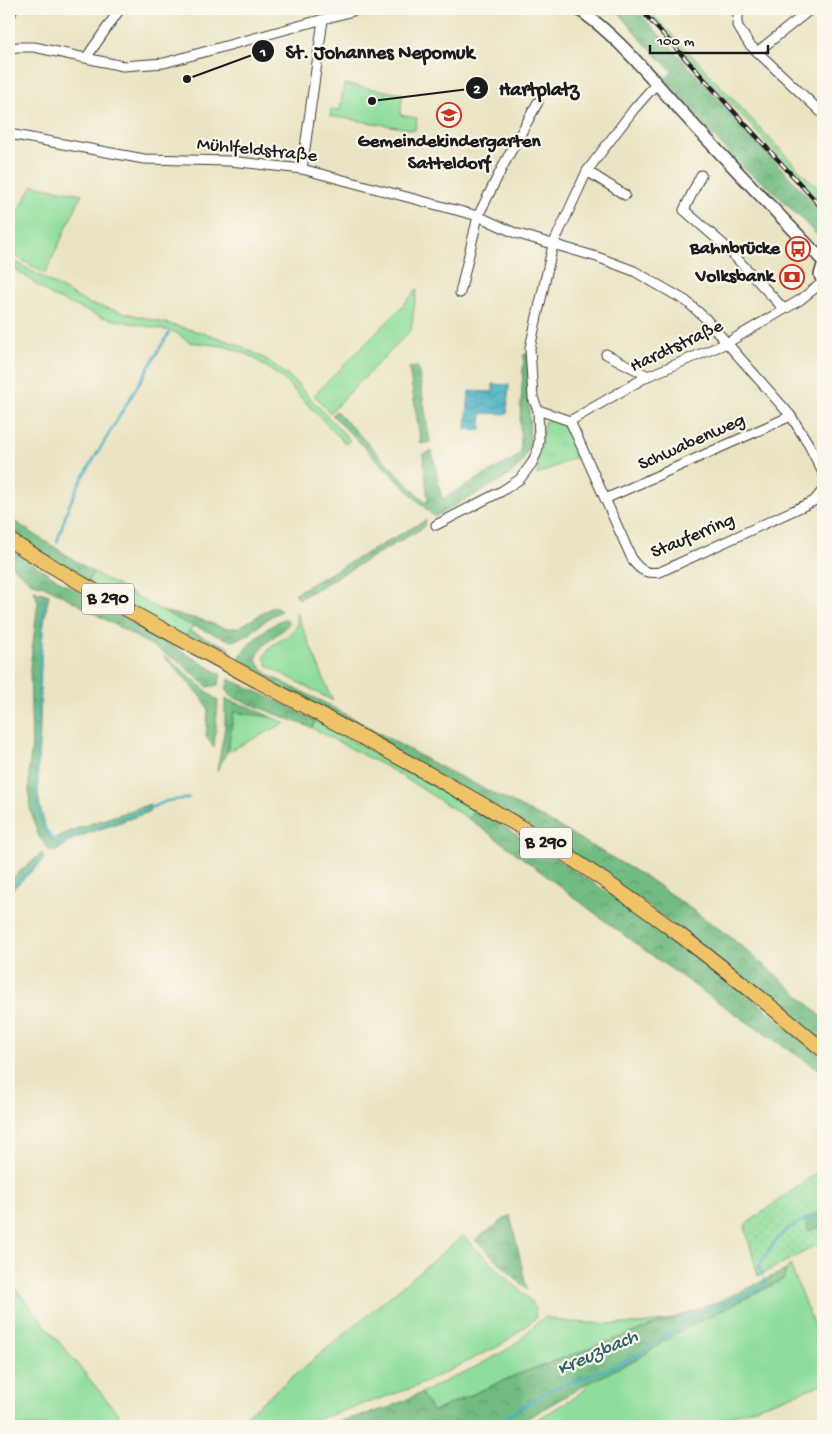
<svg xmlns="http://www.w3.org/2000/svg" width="832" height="1435" viewBox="0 0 832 1435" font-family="'Gochi Hand',sans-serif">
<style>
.grass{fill:#8edd9b;stroke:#557c5c}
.forest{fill:url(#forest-crowns);stroke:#476c50}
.park{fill:url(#park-tufts);stroke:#557c5c}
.garden{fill:url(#garden-dots);stroke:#557c5c}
.water{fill:url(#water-waves);stroke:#306670}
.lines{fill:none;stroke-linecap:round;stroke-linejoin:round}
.stream{stroke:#45b1c3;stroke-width:2.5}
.minor-casing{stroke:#3b3a35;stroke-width:11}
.tertiary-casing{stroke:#3b3a35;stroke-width:14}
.primary-casing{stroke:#3b3a35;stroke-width:16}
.minor{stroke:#fff;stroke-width:9}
.tertiary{stroke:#fff;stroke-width:11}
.primary{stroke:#efc469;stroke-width:14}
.rail-casing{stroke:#1c1c1c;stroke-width:4.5}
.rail{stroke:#fbf7ec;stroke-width:2.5;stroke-dasharray:8;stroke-linecap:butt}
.labels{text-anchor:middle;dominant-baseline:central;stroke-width:4.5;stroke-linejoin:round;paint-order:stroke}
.shield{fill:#fbf7ec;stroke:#5f5e5a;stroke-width:1}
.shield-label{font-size:18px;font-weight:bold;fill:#1c1c1c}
.poi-label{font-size:19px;font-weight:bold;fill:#1c1c1c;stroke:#fbf7ec;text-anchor:end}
.street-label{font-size:19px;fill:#1c1c1c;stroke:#fbf7ec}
.water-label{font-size:20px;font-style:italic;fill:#2e5f67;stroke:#fbf7ec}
.leader{fill:none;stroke:#1c1c1c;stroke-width:2}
.callout-dot{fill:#1c1c1c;stroke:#fbf7ec;stroke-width:2}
.mark-label{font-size:15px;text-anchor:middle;font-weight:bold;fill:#fff}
.callout-label{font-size:20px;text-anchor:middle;font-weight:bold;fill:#1c1c1c;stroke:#fbf7ec;stroke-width:4.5;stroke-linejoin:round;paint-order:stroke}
</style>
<defs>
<pattern id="forest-crowns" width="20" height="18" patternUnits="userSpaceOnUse" patternTransform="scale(1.25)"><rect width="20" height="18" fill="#72bc83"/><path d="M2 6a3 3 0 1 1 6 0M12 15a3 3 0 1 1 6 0" fill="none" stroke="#5d986a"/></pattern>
<pattern id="park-tufts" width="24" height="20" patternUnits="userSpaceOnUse" patternTransform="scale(1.25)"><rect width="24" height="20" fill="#8edd9b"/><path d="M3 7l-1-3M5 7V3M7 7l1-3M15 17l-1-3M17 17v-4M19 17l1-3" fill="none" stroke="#7abd85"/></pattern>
<pattern id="garden-dots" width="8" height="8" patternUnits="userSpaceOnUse" patternTransform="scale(1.25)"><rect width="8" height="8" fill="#8edd9b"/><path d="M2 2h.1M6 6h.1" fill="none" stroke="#7abd85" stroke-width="1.8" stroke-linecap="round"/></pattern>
<pattern id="water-waves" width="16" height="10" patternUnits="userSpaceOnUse" patternTransform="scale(1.25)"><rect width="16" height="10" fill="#45b1c3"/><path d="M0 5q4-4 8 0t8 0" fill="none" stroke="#398f9e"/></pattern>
</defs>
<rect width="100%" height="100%" fill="#fbf7ec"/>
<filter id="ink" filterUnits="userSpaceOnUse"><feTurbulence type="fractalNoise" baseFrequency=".02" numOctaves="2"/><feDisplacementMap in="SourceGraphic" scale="10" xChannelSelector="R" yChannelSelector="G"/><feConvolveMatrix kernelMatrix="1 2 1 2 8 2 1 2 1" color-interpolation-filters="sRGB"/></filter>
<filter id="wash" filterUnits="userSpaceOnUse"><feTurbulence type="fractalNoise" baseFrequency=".0096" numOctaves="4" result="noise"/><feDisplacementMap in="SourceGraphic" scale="20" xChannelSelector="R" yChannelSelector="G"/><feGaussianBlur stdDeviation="1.12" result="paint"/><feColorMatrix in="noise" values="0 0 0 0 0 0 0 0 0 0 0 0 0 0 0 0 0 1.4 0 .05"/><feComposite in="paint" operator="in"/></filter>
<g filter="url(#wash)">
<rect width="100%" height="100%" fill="#ebe4c4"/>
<path class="grass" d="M643 9H648L806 177 823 192V204Z
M344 84 403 94 400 115 417 118 415 130 330 116 331 109 340 110Z
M33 185 82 194 45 274 9 252V227Z
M9 258 87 303 211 335 241 346 271 362 294 381 350 440 346 444 282 378 249 355 223 346 189 342 175 332 101 317 52 296 9 264Z
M417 289 411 330 330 413 314 395 397 312Z
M93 572 162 611 193 626 184 639 88 582Z
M296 612 333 701 268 666 264 657 271 646 286 637 297 627Z
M234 712 271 717 285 723 227 752Z
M315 721 474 808 469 819 394 771 312 728Z
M463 1236 532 1302 536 1311 535 1319 501 1345 415 1387 297 1426H233Z
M790 1265 823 1349V1384L704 1426H526L572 1399 584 1390 590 1382 639 1358 675 1334 784 1279 786 1270Z
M9 1281 128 1426H9Z
M546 1317 569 1322 614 1324H641L668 1320 516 1375 432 1412 421 1393C451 1378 483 1365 511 1347 524 1339 533 1323 546 1317Z"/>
<path class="forest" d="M616 9H636L823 214V241L769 187 745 169 684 106 632 49 634 46 666 78 673 72 645 44Z
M524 354H528L530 445 521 464 509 476 434 517 332 415 336 411 425 502 428 501 423 454 432 451 442 499 517 457 521 452 520 421Z
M418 367 430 442 421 444 409 368Z
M9 518 93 572 88 582 9 532Z
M426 520 424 527 299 599 295 593Z
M9 548 63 583 212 669 221 675 218 685 208 687 177 660 60 594 42 585 32 583 9 564Z
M34 590 49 595C39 638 41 683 40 728 39 749 36 780 39 801 41 811 46 833 51 840L75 829 150 804 149 812 75 838 56 851 49 850 38 835 30 808 29 790V769L32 746 30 668 38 602Z
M274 606 281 611 271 616 247 636 232 641 186 623 162 611 202 620 224 628H238Z
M285 618 289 623C277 638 263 640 256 659L262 669 270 676 321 701 435 764 547 820 649 879 729 936 791 988 819 1014 823 1018V1043L645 903 235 665C247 642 263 630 285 618Z
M189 631 228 647 232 654 229 659 184 639Z
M164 656 184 671 218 701 214 748 206 736 208 709 203 699Z
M229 679 286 705 315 721 312 728 232 697 226 689Z
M225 699 250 707 271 717 234 712 227 752 217 771 225 727Z
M474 808C533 845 592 881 650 921 710 963 768 1010 823 1058V1072C753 1027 684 979 617 930 568 893 519 854 469 819Z
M42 853 44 859 41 863 9 892V881Z
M823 1211V1226L808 1231 805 1218Z
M510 1215 527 1289 475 1240Z
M786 1270 784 1279 675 1334 639 1358 590 1382 514 1426H322L388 1408 421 1393 433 1412 516 1375 720 1301Z"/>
<path class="park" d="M551 419 564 422 580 455 537 475 544 422Z"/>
<path class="garden" d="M823 1168V1211L805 1218 808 1231 823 1226V1242L758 1276 745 1227 746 1224Z"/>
<path class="water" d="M493 384 509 385 507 414 482 413 481 430 466 429 469 391 493 392Z"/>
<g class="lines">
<path class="stream" d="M57 542 68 508 79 484 169 333
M44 597 38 701 37 800C40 822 43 829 59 846L75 835 143 811 167 801 189 798
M9 889 40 862
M762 1275 759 1266C769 1250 779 1233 796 1224 804 1219 815 1217 823 1215
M492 1426 549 1390 611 1368 638 1355 691 1318 763 1287 765 1281 764 1279"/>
</g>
</g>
<g filter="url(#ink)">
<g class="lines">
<defs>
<path id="minor" d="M739 9 737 25 749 44 823 114
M9 18 13 9
M9 49 17 47H34L123 66 164 63 360 9
M757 52 811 9
M86 58 120 9
M9 134 144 159 230 161 302 169 478 216 515 233 597 257 634 271 686 301 705 318 791 416 809 445 823 473
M302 169 323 20
M587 171 625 195
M701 175 684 210 724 245 784 309
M460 293 478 216 504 164 538 102
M606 354 648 376
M538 410 570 421 648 376 727 343 800 300 823 282
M570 421 633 561C641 571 646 574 660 572L814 501 823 490
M605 499 791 416
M436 525 502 491 520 479 532 463 537 452 539 440 538 410 533 398 530 348 553 245 587 171 634 109 656 84"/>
<path id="tertiary" d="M578 9C618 36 648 75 681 111 727 162 776 211 823 261
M823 265 820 275 823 282"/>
<path id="primary" d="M9 540C180 646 364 732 536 836 638 899 732 973 823 1050"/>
</defs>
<use href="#minor" class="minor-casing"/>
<use href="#tertiary" class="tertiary-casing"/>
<use href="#primary" class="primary-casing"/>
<use href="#minor" class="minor"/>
<use href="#tertiary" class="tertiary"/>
<use href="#primary" class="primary"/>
<defs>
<path id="rail" d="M640 9 823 209"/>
</defs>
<use href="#rail" class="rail-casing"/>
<use href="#rail" class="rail"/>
</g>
</g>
<defs>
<symbol id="school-ring" viewBox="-11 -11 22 22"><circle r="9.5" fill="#fbf7ec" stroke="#c8321e" stroke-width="1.5"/><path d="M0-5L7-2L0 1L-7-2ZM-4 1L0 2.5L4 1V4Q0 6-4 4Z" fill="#c8321e"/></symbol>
<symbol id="bus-ring" viewBox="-11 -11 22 22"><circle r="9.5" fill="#fbf7ec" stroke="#c8321e" stroke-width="1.5"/><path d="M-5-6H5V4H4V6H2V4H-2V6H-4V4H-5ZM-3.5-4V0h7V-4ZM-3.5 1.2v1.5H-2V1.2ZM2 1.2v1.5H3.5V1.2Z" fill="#c8321e"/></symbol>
<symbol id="bank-ring" viewBox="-11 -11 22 22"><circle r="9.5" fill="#fbf7ec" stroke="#c8321e" stroke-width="1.5"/><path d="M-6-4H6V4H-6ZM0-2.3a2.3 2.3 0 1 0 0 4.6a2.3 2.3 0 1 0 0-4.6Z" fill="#c8321e"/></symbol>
</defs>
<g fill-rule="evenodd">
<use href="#school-ring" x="435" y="101" width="28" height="28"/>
<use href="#bus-ring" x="784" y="235" width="28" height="28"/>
<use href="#bank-ring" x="778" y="263" width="28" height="28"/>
</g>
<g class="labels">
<g class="shield">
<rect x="82" y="583.5" width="52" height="31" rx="4"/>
<rect x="520" y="827.5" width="52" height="31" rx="4"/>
</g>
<g class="shield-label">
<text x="108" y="599">B 290</text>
<text x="546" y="843">B 290</text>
</g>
<g class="poi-label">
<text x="449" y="142" text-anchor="middle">Gemeindekindergarten<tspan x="449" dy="22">Satteldorf</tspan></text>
<text x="780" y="249">Bahnbrücke</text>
<text x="774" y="277">Volksbank</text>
</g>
<g class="street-label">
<text transform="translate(257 151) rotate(6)">Mühlfeldstraße</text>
<text transform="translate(677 347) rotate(-25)">Hardtstraße</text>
<text transform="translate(692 443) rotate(-24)">Schwabenweg</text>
<text transform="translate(693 537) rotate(-23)">Stauferring</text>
</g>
<g class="water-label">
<text transform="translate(598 1354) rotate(-24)">Kreuzbach</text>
</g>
</g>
<path class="leader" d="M187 79L263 51M372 101L477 88"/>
<g class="callout-dot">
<circle cx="187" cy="79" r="5"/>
<circle cx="372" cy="101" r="5"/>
<circle cx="263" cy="51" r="12"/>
<circle cx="477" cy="88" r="12"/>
</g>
<g class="mark-label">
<text x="263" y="56">1</text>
<text x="477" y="93">2</text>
</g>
<g class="callout-label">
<text x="380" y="58">St. Johannes Nepomuk</text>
<text x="539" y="95">Hartplatz</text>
</g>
<rect width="832" height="1435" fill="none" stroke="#fbf7ec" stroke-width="30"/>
<path d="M650 45v8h118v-8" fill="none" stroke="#1c1c1c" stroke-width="2.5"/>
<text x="657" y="45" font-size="15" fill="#1c1c1c" stroke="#fbf7ec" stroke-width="4" paint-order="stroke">100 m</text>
</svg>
